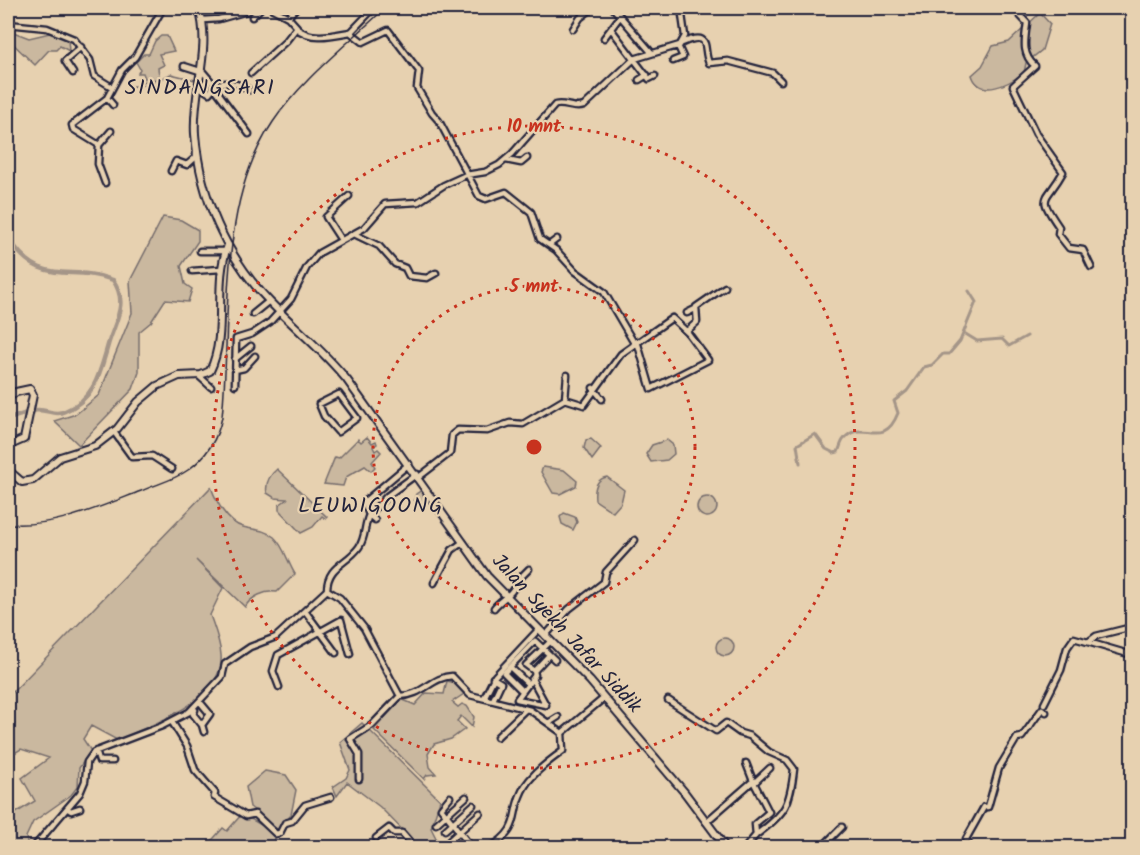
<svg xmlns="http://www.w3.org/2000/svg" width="1140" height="855" viewBox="0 0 1140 855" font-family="Kalam,sans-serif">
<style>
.green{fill:#cab89f;stroke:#766d6d;stroke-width:1.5}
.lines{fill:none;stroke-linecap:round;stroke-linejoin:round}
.stream{stroke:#706769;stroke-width:1.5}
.canal{stroke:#a49588;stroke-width:3}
.river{stroke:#a49588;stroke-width:4.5}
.minor-casing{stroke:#22223b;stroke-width:9}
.major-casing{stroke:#22223b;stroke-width:10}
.minor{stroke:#e7d1b0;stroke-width:4.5}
.major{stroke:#e7d1b0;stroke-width:6}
.rail{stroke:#22223b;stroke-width:1.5}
.ring{fill:none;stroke:#c8321e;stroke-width:3;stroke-dasharray:3 6}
.labels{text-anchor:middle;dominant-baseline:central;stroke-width:4.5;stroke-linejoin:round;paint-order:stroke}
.street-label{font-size:20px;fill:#22223b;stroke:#e7d1b0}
.quarter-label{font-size:22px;letter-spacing:1.5px;fill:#22223b;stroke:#e7d1b0}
.centre{fill:#c8321e;stroke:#e7d1b0;stroke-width:3}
.ring-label{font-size:18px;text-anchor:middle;font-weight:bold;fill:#c8321e;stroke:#e7d1b0;stroke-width:4.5;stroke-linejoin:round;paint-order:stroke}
</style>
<rect width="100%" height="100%" fill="#e7d1b0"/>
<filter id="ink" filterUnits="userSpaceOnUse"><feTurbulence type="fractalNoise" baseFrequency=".0167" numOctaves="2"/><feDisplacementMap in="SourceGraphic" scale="12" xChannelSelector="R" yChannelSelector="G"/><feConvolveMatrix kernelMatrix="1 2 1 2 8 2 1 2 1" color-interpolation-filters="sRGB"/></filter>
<g filter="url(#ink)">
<path class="green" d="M1040 13 1050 24 1042 50 1026 63 1024 73C1010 83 980 100 972 75L982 66 993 46 1009 42Z
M8 30 29 38 54 32 68 40 69 51 60 46 56 50H49L35 65 8 39Z
M161 36H167L174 51 159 54 164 65 158 68 159 75 156 79 139 83 138 81 145 78 143 73H138L140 69 136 62 144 54H149L155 41Z
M163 217 181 220 198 230V241L181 266 185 284 192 289 188 302 165 300 151 322 139 332V372L133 389 79 445 54 421 76 414 99 395 132 313 130 281Z
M367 437 372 443 376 441 377 444 373 447 375 451 378 449 381 452 372 462 375 467 371 471 365 466 346 477 343 486 324 484 335 457 339 458 358 439 361 442Z
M591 439 601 448 592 460 584 448 586 440Z
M667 440 673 445 674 454 667 460 651 462 646 454 652 445Z
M543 467 564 470 577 481 576 486 560 494 553 493 541 472Z
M277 469 327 517 326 519 322 516 313 527 301 533 279 510V505L287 499 275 498 267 493C265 483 270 475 277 469Z
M607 477 624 490 621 503 613 512 595 500C594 490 595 479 607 477Z
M211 487C216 501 227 523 243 527 254 530 264 529 274 537 284 546 288 563 295 574L277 592C265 590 251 597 245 607L196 560 223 588 210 615C214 627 220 641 221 655 225 700 150 726 117 740L91 726 83 739 91 751 79 768 78 786 71 795 33 822 26 837 28 847H8L11 816 35 801 22 778 49 758 21 749 8 757V722L14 723 8 715V697Z
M425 488 433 500 424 506 414 500 416 494Z
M697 507a10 10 0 1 1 20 0a10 10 0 1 1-20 0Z
M564 513 575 517 577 522 573 530 562 524 560 517Z
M716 647a9 9 0 1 1 18 0a9 9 0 1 1-18 0Z
M447 681 456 683 467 692 452 702 458 707 462 704 467 706 474 717 472 727 461 716 457 721 465 729 451 739 434 744 428 754 430 767 436 774 427 775 424 779 374 730 401 699 415 705 426 693 444 694Z
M362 723 440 800 431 828 438 842 419 847 380 807 347 782 337 796 333 787 346 778 350 770 340 742Z
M265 771 286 775 296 790 291 815 279 830C267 824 261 815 250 807L246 787Z
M242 814 277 834 271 847 205 848 223 828 227 831Z"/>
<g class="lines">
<path class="stream" d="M128 87 150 84 171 74 195 80"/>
<path class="canal" d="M964 333 977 341 1002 339 1009 346 1027 336
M800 463 797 445 815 434 826 449 834 453 838 452C840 448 841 442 844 439 862 417 883 451 898 413L894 401 907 391 924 367 932 365 943 354H949L960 341 976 302 969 291"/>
<path class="river" d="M8 237C41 290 69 263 113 280 129 303 115 321 108 345 100 372 95 399 65 411 55 416 49 410 38 410 30 411 16 417 8 419"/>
<defs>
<path id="minor" d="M613 8 651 52
M1013 8 1027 23C1025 40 1021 54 1035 66L1013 86 1036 134 1063 172C1046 203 1036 194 1059 227L1058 234 1069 248 1083 250 1091 267
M252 17 261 8
M288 17 296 8
M203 20 219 19 258 8
M8 24 47 28 74 39 90 60 94 76 112 87
M296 28C311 41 333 35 350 32L363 42 388 30 419 71 417 88 432 113 439 121 479 196 486 199 506 192 531 212 540 239 556 250 575 271 604 292 634 343
M573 29 580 18 593 8
M611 29 649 79 655 76
M351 32 374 8
M604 38 619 18
M682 43C713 30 702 49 709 63L728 61 773 73 781 81
M673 61 683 57 678 46
M184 66 203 72 215 86C224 80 241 84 249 90
M73 73 65 61 81 47
M251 73 286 41 297 27 288 17 271 8
M639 80 647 75
M198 86 209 93 214 87
M214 87 249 134
M107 98 113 105
M99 145 111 131
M506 160 521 163 527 158
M171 171 176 161 187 165 196 157V152
M105 183 98 164 99 145 73 129 72 125 107 98 122 70 135 57 163 8
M354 234 379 246 395 264 405 268 409 276 427 278 436 273
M341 240 326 217 349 196
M549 245 557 239
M200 251H225
M192 271 221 269
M687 313 695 309
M253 314 269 301
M687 331 697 322 696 307 725 287
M235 359 251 346
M235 370 244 368 255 356
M199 376 211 387
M235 385 236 339 252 334 270 322 291 299 307 267 319 253 364 228 385 204 418 202 444 185 466 175 485 172 499 165 512 154 555 105C565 102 573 110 584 106L634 59 680 45 685 36 681 8
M593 388 602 399
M339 394 357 418 338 432 324 416 319 404Z
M565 399 567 375
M114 432 132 457 152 456 172 469
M419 477 450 453 452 435 458 430 487 431 510 423 523 424 565 399 584 405 621 354 672 318 688 333 708 360 651 389 637 341
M375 520 369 515 387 496 417 474
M517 581 529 569
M434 583 452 550 463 542
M327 590 340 598 364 628 400 696C422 696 432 677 452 676L470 695 530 710 562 733
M494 608C502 598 513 595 517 581L506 572
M305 611 336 653
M545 636 569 609 604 582 606 572 635 540
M1088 642 1096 636 1132 627
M510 667 528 684
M534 671 549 655
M493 678 501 683 493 700
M532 679 546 705 517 699 535 675 534 671 526 665 551 641
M279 687 273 671 278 655 341 620 350 654
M522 691 504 673 535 641 555 660
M484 698 495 676 539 629
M668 700 716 731 726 723 740 733 750 736 769 752 787 760 794 769C790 805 786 813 756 835
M200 702 210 714 202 725 204 732
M1044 704 1061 670 1067 648 1074 638 1132 655
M195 710 193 714 202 725
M172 722 187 746 195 770 215 793 214 797 246 816 255 814 276 834 280 833 285 823 292 821 305 805 331 797
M550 722 558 717
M497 737 526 709
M96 751 99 761H113
M746 763 753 781
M359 779V754L350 739 372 725 400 696
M754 783 770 768
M450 797 441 808 472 848
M68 809 71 811 80 808
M706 822 753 781 769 812 755 824 756 835 745 848
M436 824 466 797
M445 830 473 805
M376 838 389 828 394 833H402L415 848
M449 841 480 813
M33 848 80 793 85 781 87 762 94 752 162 726 189 712 222 677 225 664 250 647 276 637 327 590C327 566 347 564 359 547 366 537 364 525 369 515L364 502 409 464
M489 848C525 827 508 812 525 786 534 772 550 760 563 751L562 733 604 698
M821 848 842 827
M971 848 966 839 984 807H988L999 768 1017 738 1022 737 1042 709 1046 712"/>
<path id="major" d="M199 8C212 50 192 91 195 134 200 197 226 257 270 302 296 329 324 351 347 380L487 576 590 681 685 793 726 848
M8 398 16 392 30 389 33 395 24 439 8 446
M8 470 22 482 33 480 60 457 95 446 117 429 138 402 157 386 179 376 201 375 210 371C229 332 212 285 228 245"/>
</defs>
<use href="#minor" class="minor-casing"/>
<use href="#major" class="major-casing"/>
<use href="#minor" class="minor"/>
<use href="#major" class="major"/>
<path class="rail" d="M8 524C56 527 97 508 141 491 157 484 174 480 188 470 206 457 218 438 222 417 232 320 216 206 273 122 302 79 348 44 385 8"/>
</g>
</g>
<g class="ring">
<circle cx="534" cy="447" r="161"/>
<circle cx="534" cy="447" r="321"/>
</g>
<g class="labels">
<g class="street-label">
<text transform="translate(566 634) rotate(47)">Jalan Syekh Jafar Siddik</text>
</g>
<g class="quarter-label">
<text x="200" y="88">SINDANGSARI</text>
<text x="371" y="506">LEUWIGOONG</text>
</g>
</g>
<circle cx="534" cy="447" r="9" class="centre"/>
<g class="ring-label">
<text x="534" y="132">10 mnt</text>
<text x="534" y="292">5 mnt</text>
</g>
<rect width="1140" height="855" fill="none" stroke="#e7d1b0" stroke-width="30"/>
<rect x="15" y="15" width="1110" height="825" fill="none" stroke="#22223b" stroke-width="2" filter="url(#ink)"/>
</svg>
